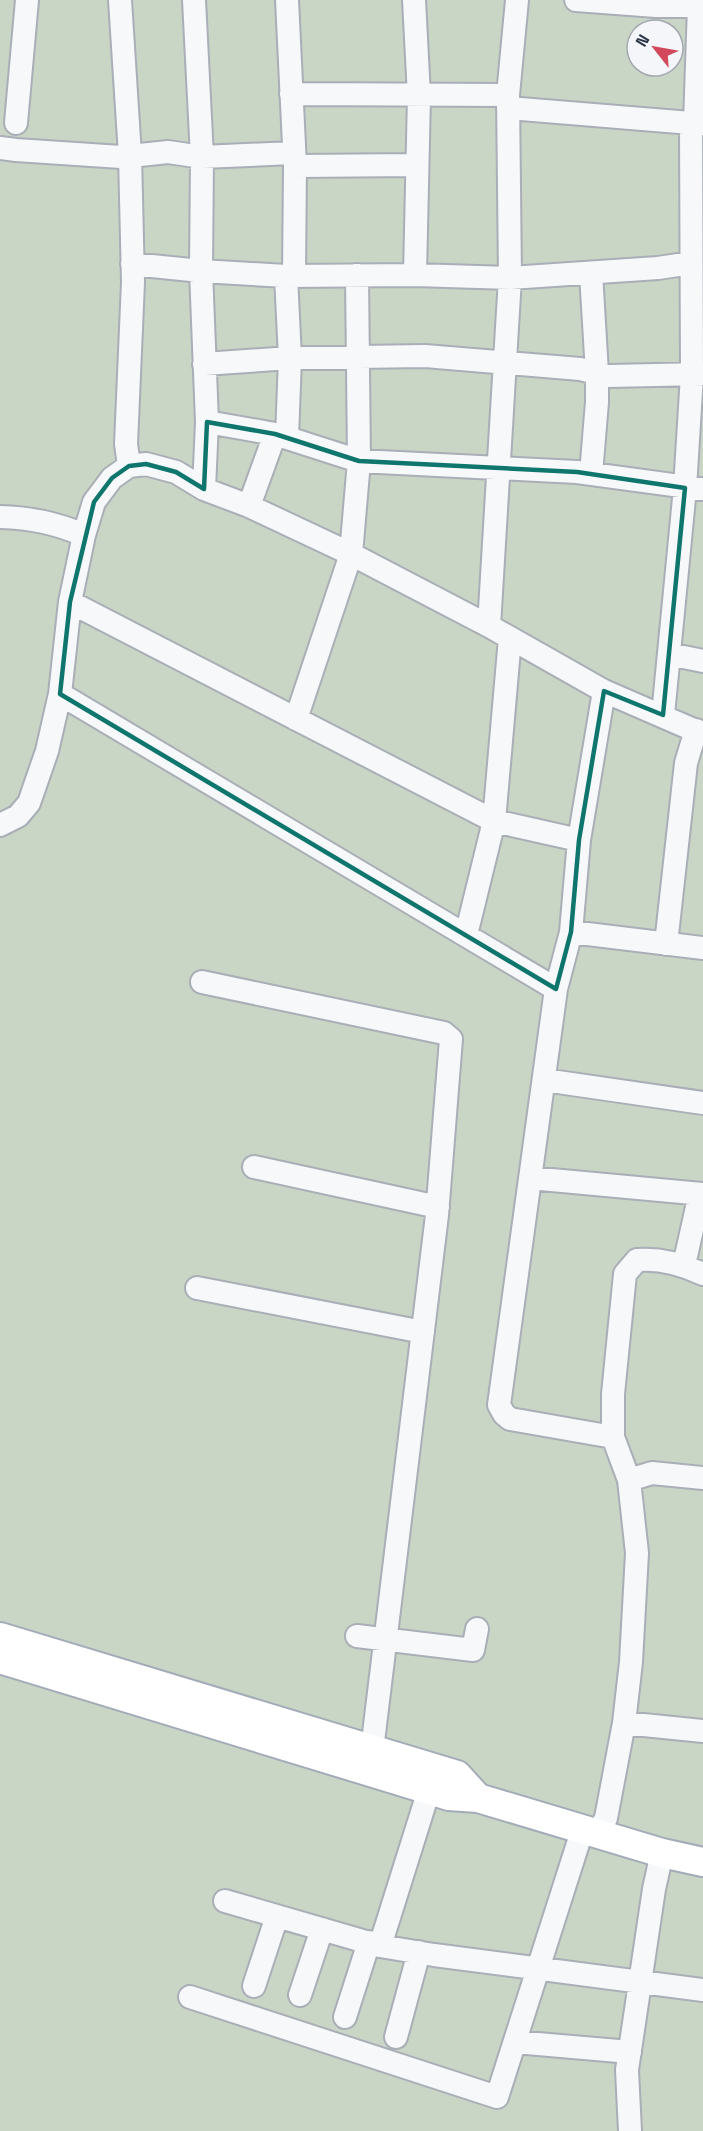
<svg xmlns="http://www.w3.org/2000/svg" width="703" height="2131" viewBox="0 0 703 2131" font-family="'Space Grotesk',sans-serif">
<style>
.green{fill:#c9d6c5;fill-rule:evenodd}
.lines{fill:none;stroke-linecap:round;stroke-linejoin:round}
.minor-casing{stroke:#a9aeb7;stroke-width:26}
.major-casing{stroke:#a3abb8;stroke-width:32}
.minor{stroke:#f7f8fa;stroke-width:22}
.major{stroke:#fff;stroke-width:28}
.marked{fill:none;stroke:#0f766e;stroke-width:4.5;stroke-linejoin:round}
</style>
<rect width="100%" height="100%" fill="#e4e7ec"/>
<path class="green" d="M0 0H703V2131H0ZM637 30H673V66H637Z"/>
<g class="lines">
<defs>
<path id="minor" d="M120 0 130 155 133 282 126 444 129 466
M194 0 202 157 201 271 207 422 204 489
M287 0 295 166 294 276
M414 0 419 96 415 275
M576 0 656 6H703
M291 94 508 95
M508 108 691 123
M16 123 27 0
M695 123 699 6
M0 148 16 150 121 157 168 152 202 157 293 153
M295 166 416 165
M132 264 201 271 286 276 415 275 510 278 658 268 691 263
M286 276 290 358 287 438
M204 364 290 358 425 356 580 369 609 376 703 374
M207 422 275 434 359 461 577 472 703 489
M591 474 597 402V373L591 273
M249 506 275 434
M0 517C32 518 55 523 84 535
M70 602 494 821 466 935
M489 626 510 278 508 95 517 0
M510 638 494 821 579 840
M669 654 703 661
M60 694 556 989 499 1405 504 1414 510 1419 613 1437
M663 715 685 488 692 375 691 123 703 124
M296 719 351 554 359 461 357 275
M0 825 18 816 29 803 47 751 60 694 70 602 84 535 94 502 112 478 129 466 146 464 176 472 204 489 249 506 351 554 489 626 604 691 703 734
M571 932 703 948
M666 944 686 763 696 730
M202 982 444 1033 451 1039 437 1215 372 1750
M556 989 571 932 579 840 604 691
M544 1080 703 1103
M254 1167 438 1207
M530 1178 703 1194
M684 1265 700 1194
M197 1288 423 1332
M629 1480 652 1473 703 1478
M357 1636 473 1650 477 1629
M624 1723 703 1731
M598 1833 606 1818 624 1723 631 1662 637 1553 629 1480 613 1437V1394L625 1274 637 1260C660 1258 682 1264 703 1274
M225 1901 380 1946 434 1955 703 1990
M380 1946 429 1790
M254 1986 277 1916
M300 1995 322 1929
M190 1997 497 2097 583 1828
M345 2017 369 1942
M396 2037 419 1952
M515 2042 630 2052
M630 2131 627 2070 654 1889 662 1853"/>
<path id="major" d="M0 1637 457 1775 478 1798
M0 1659 449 1796 478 1798 662 1853 703 1862"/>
</defs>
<use href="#minor" class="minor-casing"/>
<use href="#major" class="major-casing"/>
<use href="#minor" class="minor"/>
<use href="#major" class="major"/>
</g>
<path class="marked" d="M207 422 275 434 359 461 577 472 685 488 663 715 604 691 579 840 571 932 556 989 60 694 70 602 94 502 112 478 129 466 146 464 176 472 204 489Z"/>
<g transform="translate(655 48) rotate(301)"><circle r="28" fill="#f4f6f9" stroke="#a4a8b1" stroke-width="1.5"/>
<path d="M0-4.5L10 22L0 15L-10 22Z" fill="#d1495b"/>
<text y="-9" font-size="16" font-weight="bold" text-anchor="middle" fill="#2b3445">N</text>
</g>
</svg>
